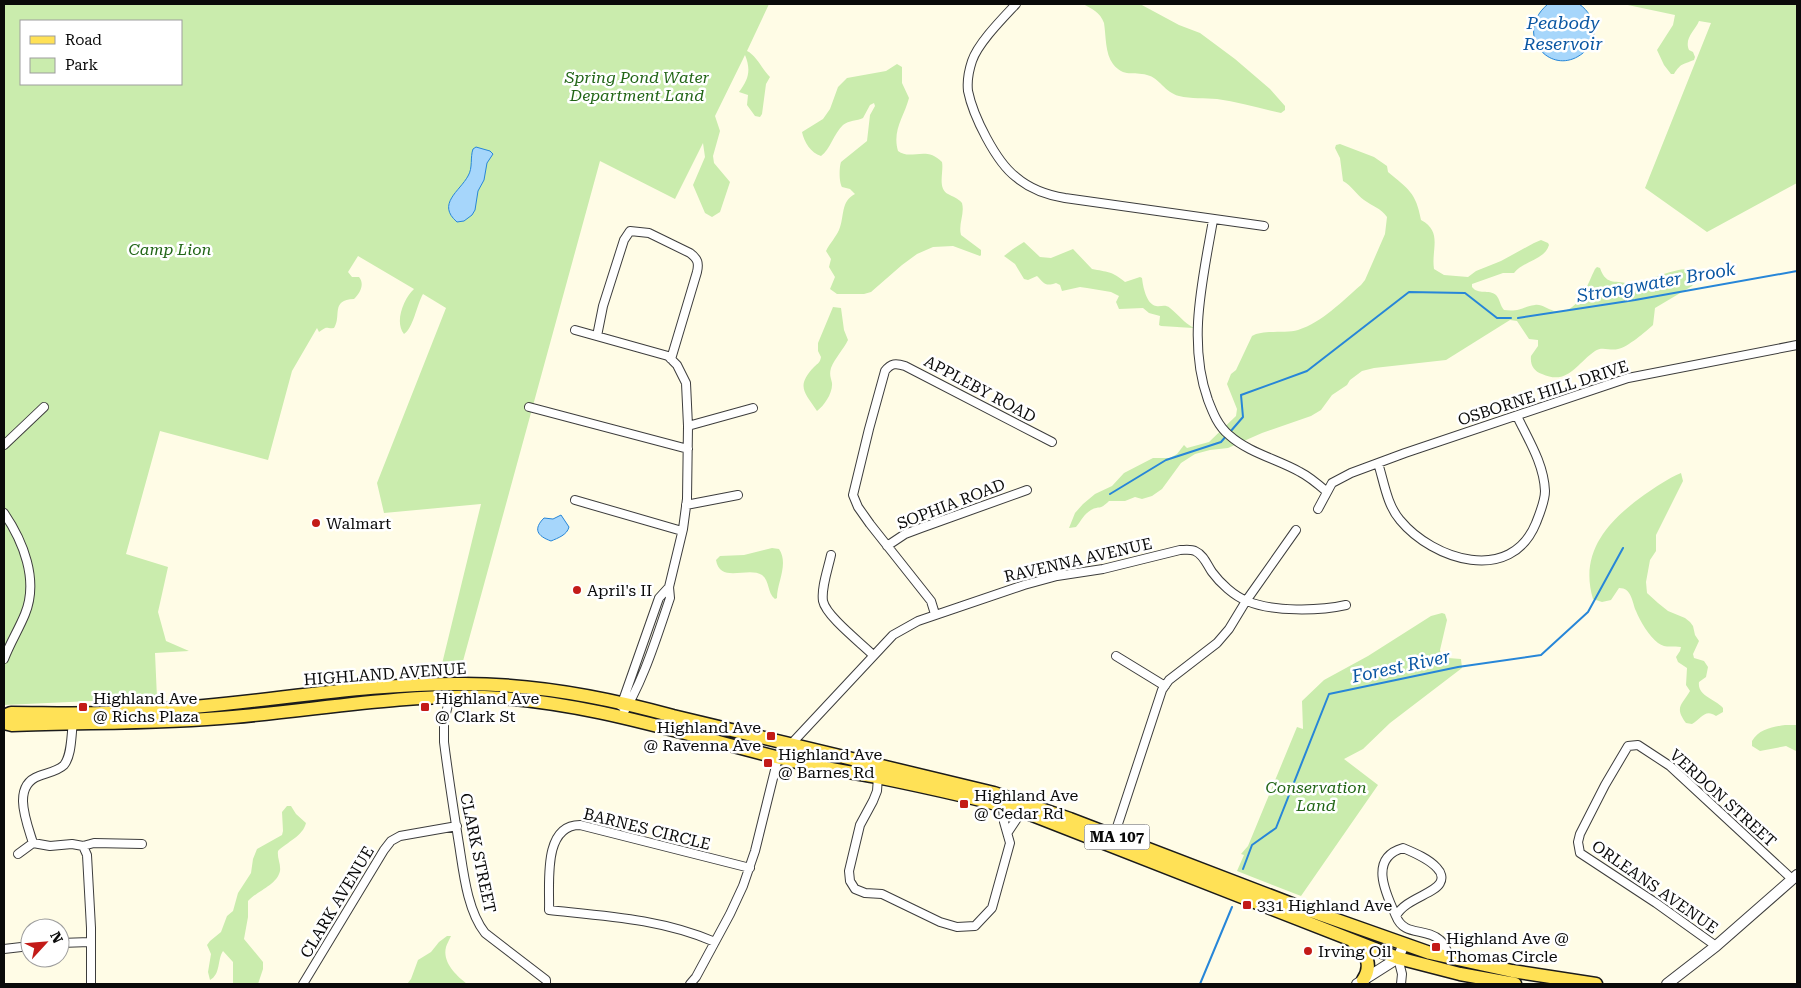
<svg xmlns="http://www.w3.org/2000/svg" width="1801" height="988" viewBox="0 0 1801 988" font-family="'Roboto Serif',serif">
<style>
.green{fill:#caecad;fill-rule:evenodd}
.water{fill:#a6d6fb;stroke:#2786d8}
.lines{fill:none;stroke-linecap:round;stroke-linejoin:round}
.stream{stroke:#2786d8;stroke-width:2}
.minor-casing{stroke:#3d3d3d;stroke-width:10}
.tertiary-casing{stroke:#3d3d3d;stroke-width:12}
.primary-casing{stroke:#1b1b1b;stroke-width:15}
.minor{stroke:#fff;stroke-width:8}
.tertiary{stroke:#fff;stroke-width:10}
.primary{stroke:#ffe156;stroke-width:12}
.poi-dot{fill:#c31b18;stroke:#fff;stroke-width:2}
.labels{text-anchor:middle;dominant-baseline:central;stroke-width:5;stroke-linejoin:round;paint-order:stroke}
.shield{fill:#fff;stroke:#545454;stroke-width:1}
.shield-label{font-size:15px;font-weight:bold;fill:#0a0a0a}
.park-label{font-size:16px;font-style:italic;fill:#216516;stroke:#fff}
.street-label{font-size:16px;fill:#0a0a0a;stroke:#fff}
.poi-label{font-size:16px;fill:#0a0a0a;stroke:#fff;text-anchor:start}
.water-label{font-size:18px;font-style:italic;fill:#0b57a3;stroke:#fff}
</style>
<rect width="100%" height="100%" fill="#fffce6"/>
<path class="green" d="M4 4H769L747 51C756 55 762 69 770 77L766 84 762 114 760 117 755 116 747 105 748 95 739 92C749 79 751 70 745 55L715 116 720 131 713 156 714 163 730 182 720 212 712 217 705 213 693 185 705 157 703 143 675 199 600 161 460 672 441 668 481 504 384 513 377 483 446 308 423 294C417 304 413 329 404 334 394 322 404 298 414 289L358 256 348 272 352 277H359C365 284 360 293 354 299 330 300 342 316 334 328 322 329 330 325 319 332L317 328 292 371 268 460 160 431 126 554 168 567 158 612 166 641 189 651 155 653 157 698 4 705ZM21 21H181V84H21Z
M1083 4H1140L1179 25 1200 33 1235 59 1270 89 1285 106V110L1281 113C1259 108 1238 102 1217 99 1205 98 1191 99 1179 96 1164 92 1160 78 1147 75 1133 71 1124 78 1113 64 1105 54 1106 35 1104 23 1100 12 1092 9 1083 4Z
M1623 4H1797V183L1707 232 1645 188 1711 23 1699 21C1695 31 1684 38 1689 50L1693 52 1695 57 1694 60C1682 65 1681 63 1674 74H1671L1664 65 1657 50 1673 25 1675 15Z
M897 64 902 67V83L909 98C904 117 892 130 898 151 911 161 926 145 942 162 944 172 937 188 948 194 953 197 958 198 962 203 965 214 958 224 961 235L981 250V255L980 256 953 246 933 247 917 254 902 265 871 292 864 294H837L830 289 835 277 829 267 831 259 826 251C830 243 836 237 839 230 845 216 840 202 855 194L850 189 842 187C839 182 839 168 841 162L867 141 870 115 875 106 874 103 870 105 863 118C857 121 849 120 843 125 834 133 830 150 821 156 811 153 804 142 802 132L823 119 830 109 838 87 847 78 886 71Z
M1340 144 1374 157 1387 166 1388 172C1408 189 1416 192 1421 220 1443 232 1431 249 1434 269L1444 275 1468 277 1476 271 1501 261 1534 243 1541 240 1548 243 1549 245C1545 260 1523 261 1514 273H1503L1472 284V287C1478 295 1489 289 1496 295 1500 299 1500 306 1504 310 1520 312 1522 307 1535 305 1542 304 1547 309 1554 311 1578 316 1587 285 1595 269L1597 267 1600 268C1607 288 1617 278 1630 285 1647 282 1687 260 1702 273L1692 286 1655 308 1653 325C1645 332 1628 347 1618 349 1610 351 1602 346 1595 351 1577 363 1568 386 1542 374 1534 371 1530 365 1531 356L1538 346V340L1529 339 1517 321 1510 320 1446 360 1374 368 1362 371 1350 380 1347 385 1332 395 1321 410 1311 416 1262 433 1228 448 1210 450 1195 454 1181 463 1162 489 1152 496 1142 499 1135 497 1125 501H1109C1099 511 1100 505 1091 510 1084 514 1081 521 1076 527L1069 528 1075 513 1083 504 1095 494 1112 486 1124 473 1153 458H1170L1177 454 1184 445 1187 448 1209 442 1236 416 1237 409 1227 384 1231 374 1236 370 1252 336C1263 329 1285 334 1298 330 1323 322 1342 301 1361 285L1365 280 1385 234 1387 217C1381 208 1372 206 1364 200 1356 194 1352 186 1343 181L1340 158 1335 148 1336 145Z
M1024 242 1040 257 1051 258 1073 249 1092 269C1107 272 1112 271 1125 282L1140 277 1142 278C1143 286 1146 304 1156 306 1161 307 1165 304 1170 308 1180 316 1183 322 1194 328L1161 326 1159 325 1160 316 1149 313 1143 308 1119 309 1116 302 1119 296 1111 292 1087 288 1080 287 1062 291 1060 285 1056 283C1045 287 1044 283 1037 276L1028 280 1024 279 1015 264 1004 256 1013 249Z
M833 307 841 308 844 330 848 340C843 350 835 358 831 368 829 375 831 378 832 383 833 393 824 406 817 411 804 392 796 386 814 367 818 363 820 363 821 357L818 351V343Z
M1681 473 1683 481 1656 535V551L1650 560 1646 582 1647 593 1658 603 1668 611 1685 618 1690 622 1693 626 1695 635 1699 641 1693 654 1694 658 1704 661 1708 667 1706 677 1699 682C1697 696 1715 699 1723 708V712L1716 716C1705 708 1701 719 1692 724L1686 723C1674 707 1682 705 1690 691L1686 685 1687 668 1678 662 1676 657 1680 651 1681 647C1674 645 1666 649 1658 643 1649 636 1640 621 1636 611 1632 602 1632 588 1619 588L1611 600 1602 602 1593 599C1579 552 1608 521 1644 495 1656 487 1667 479 1681 473Z
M772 548 779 549C789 564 777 582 777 598L775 599C767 593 770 581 762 575 748 566 720 584 716 560L720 556 744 555Z
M1442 613 1445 614 1447 620 1440 650 1441 654 1448 658 1461 659 1462 668 1390 723 1363 749 1344 759 1378 785 1301 896 1237 871 1244 855 1241 854 1248 846 1297 727 1303 729 1302 701 1324 680 1368 656 1431 616Z
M1785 725H1797L1796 751 1786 746 1760 751 1752 746V741C1759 729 1772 727 1785 725Z
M287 806H291L296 814 306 823C303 836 287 842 278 851 277 858 281 864 280 871 277 885 257 891 248 901V917L244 939 263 962V969L258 984H233V962L223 951C217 960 221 974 210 980L208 972 211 954 207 945 210 941 221 932 227 916 233 911 238 893 251 873 253 859 257 849 282 835 283 831 282 812Z
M447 936H451C449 940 447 944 446 947 442 963 457 976 467 984H407L411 979 418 960 431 952 439 942Z"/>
<path class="water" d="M1548 4H1579C1588 10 1595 21 1594 33 1593 41 1589 48 1583 53 1551 79 1512 34 1548 4Z
M476 147 490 151 493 154 487 163 484 180 478 191 475 210 472 215 464 221 457 222C436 204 460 191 468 176 473 168 470 157 473 149Z
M561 515 569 527C567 535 558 538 551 541 537 536 533 529 544 518L553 519Z"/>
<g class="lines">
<path class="stream" d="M1518 318 1635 300 1797 271
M1230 432 1243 417 1241 395 1307 371 1409 292 1465 293 1497 318H1511
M1110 494 1166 460 1221 442 1227 435
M1243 869 1252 845 1276 828 1329 694 1458 667 1541 655 1588 612 1623 548
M1200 984 1232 907"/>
<defs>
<path id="minor" d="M1016 4C1003 18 978 43 972 61 969 70 967 82 968 91 973 116 996 162 1016 177 1030 189 1047 195 1065 198L1264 226
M1213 220C1203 279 1187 341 1208 400 1213 413 1218 426 1229 435 1249 453 1277 459 1300 472 1310 477 1319 485 1327 492
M575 330 668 356 677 365 686 383 688 426 687 499 683 529 669 587 670 598C657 636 642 686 620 718
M597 336 603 306 624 240 630 231 649 233 690 253C698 259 699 263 697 272L671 359
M529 407 688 449
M688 426 753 408
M4 445 44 407
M1378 463C1384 482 1387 505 1400 520 1433 560 1511 585 1536 523 1540 513 1545 501 1545 491 1544 464 1528 439 1517 416
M575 500 682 531
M686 505 738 495
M1318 509 1332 483 1351 473 1405 453 1628 378 1797 345
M4 513C23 541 39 580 25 614 19 629 10 643 4 659
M887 546 905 534 921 528 1027 490
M831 555C828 569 821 588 823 601 826 616 861 643 873 655
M935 614 931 601 870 524 858 507 853 495 869 429 885 371C891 363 896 363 905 366L1052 442
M1116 656 1165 686
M450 696 444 722V742C448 774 453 806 458 838 463 867 466 909 485 933L546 980V984
M621 706 659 598 669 587
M878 777 877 791 873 801 860 825 849 871 850 881 855 889 865 893 882 894 940 922 957 927 975 926 992 908 1010 843 1004 822 1003 806
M1008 832 1022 811
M1114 836 1162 690 1169 680 1217 643 1229 629 1246 601 1296 530
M33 843C27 823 11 786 39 776 47 773 58 771 64 765 72 755 71 735 73 723
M83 846 87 855 91 928V984
M18 854 33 843 50 846 72 844 83 846 94 843 142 844
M1396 916C1386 894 1368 858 1403 848 1415 853 1429 859 1437 868 1441 872 1443 878 1440 883 1434 894 1405 899 1396 916 1404 937 1425 927 1440 940 1445 944 1447 951 1449 957
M715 942C662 919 606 916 549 910 550 885 542 825 580 825L750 868
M60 943 90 942
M1716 946 1656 903 1580 853 1578 842 1580 834 1605 785 1628 746 1638 745 1670 766 1792 879
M4 949 30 946
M1398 958 1402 974 1401 984
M303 984 384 850 391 841 400 836 457 826
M690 984 696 977 730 914 743 886 755 851 778 758 893 635 918 621 1024 585 1057 576 1103 569 1180 550C1185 550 1191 549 1195 551 1204 555 1207 565 1212 572 1220 583 1234 596 1247 601 1273 612 1319 611 1346 605"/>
<path id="tertiary" d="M1357 984 1398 958 1404 944
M1667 984 1716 946 1797 875"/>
<path id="primary" d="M4 716 11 713C42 713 72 714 102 713 136 712 170 709 204 706 290 698 377 683 464 684 535 684 605 697 673 716L994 793 1070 819 1297 906 1430 953 1512 971 1596 984
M4 723 12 725C86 722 160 724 233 717 317 710 400 694 484 697 584 701 680 733 776 757 809 766 843 771 877 777 926 787 974 797 1022 811L1398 958 1460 974 1515 984
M1354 943C1366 953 1373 965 1363 980"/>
</defs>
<use href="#minor" class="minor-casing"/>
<use href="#tertiary" class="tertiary-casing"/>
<use href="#primary" class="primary-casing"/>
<use href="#minor" class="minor"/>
<use href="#tertiary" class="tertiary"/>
<use href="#primary" class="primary"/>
</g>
<g class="poi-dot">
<circle cx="316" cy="523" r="5"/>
<circle cx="577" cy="590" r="5"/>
<rect x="78" y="702" width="10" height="10" rx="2.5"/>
<rect x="420" y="702" width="10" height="10" rx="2.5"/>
<rect x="766" y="731" width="10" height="10" rx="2.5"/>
<rect x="763" y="758" width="10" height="10" rx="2.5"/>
<rect x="959" y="799" width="10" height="10" rx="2.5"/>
<rect x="1242" y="900" width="10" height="10" rx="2.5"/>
<rect x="1431" y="942" width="10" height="10" rx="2.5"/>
<circle cx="1308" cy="951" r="5"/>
</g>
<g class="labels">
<rect class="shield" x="1084.5" y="824.5" width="65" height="25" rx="4"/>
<g class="shield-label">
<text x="1117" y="837">MA 107</text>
</g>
<g class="park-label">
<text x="637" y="77">Spring Pond Water<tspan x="637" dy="18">Department Land</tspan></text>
<text x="170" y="249">Camp Lion</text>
<text x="1316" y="787">Conservation<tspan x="1316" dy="18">Land</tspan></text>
</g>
<g class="street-label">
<text transform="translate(980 389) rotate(28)">APPLEBY ROAD</text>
<text transform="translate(1543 393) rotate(-18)">OSBORNE HILL DRIVE</text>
<text transform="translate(951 504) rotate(-21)">SOPHIA ROAD</text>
<text transform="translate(1078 560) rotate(-13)">RAVENNA AVENUE</text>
<text transform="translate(385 674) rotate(-4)">HIGHLAND AVENUE</text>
<text transform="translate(1723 798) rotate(42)">VERDON STREET</text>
<text transform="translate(647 829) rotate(14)">BARNES CIRCLE</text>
<text transform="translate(478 853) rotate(78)">CLARK STREET</text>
<text transform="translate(1655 887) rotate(35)">ORLEANS AVENUE</text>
<text transform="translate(337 902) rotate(-59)">CLARK AVENUE</text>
</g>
<g class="poi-label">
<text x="326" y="523">Walmart</text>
<text x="587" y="590">April's II</text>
<text x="93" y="698">Highland Ave<tspan x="93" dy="18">@ Richs Plaza</tspan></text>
<text x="435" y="698">Highland Ave<tspan x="435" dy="18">@ Clark St</tspan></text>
<text x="761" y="727" text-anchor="end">Highland Ave<tspan x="761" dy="18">@ Ravenna Ave</tspan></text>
<text x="778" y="754">Highland Ave<tspan x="778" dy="18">@ Barnes Rd</tspan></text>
<text x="974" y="795">Highland Ave<tspan x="974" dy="18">@ Cedar Rd</tspan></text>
<text x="1257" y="905">331 Highland Ave</text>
<text x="1446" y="938">Highland Ave @<tspan x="1446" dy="18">Thomas Circle</tspan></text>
<text x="1318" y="951">Irving Oil</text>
</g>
<g class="water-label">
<text x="1563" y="22">Peabody<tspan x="1563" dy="21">Reservoir</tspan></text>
<text transform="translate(1656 282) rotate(-10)">Strongwater Brook</text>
<text transform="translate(1401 666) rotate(-12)">Forest River</text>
</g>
</g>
<rect width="1801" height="988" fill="none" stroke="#0a0a0a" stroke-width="10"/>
<rect x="20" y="20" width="162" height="65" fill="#ffffff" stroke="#9d9d9d"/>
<rect x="30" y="36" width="25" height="8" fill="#ffe156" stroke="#9d9d9d"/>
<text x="65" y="45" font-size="15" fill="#0a0a0a">Road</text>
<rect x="30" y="58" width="25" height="15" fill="#caecad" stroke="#9d9d9d"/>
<text x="65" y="70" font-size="15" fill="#0a0a0a">Park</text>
<g transform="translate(45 943) rotate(64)"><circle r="24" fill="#ffffff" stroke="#9d9d9d"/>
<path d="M0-4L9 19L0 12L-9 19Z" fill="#c31b18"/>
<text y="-8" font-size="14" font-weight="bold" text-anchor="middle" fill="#0a0a0a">N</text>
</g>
</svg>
